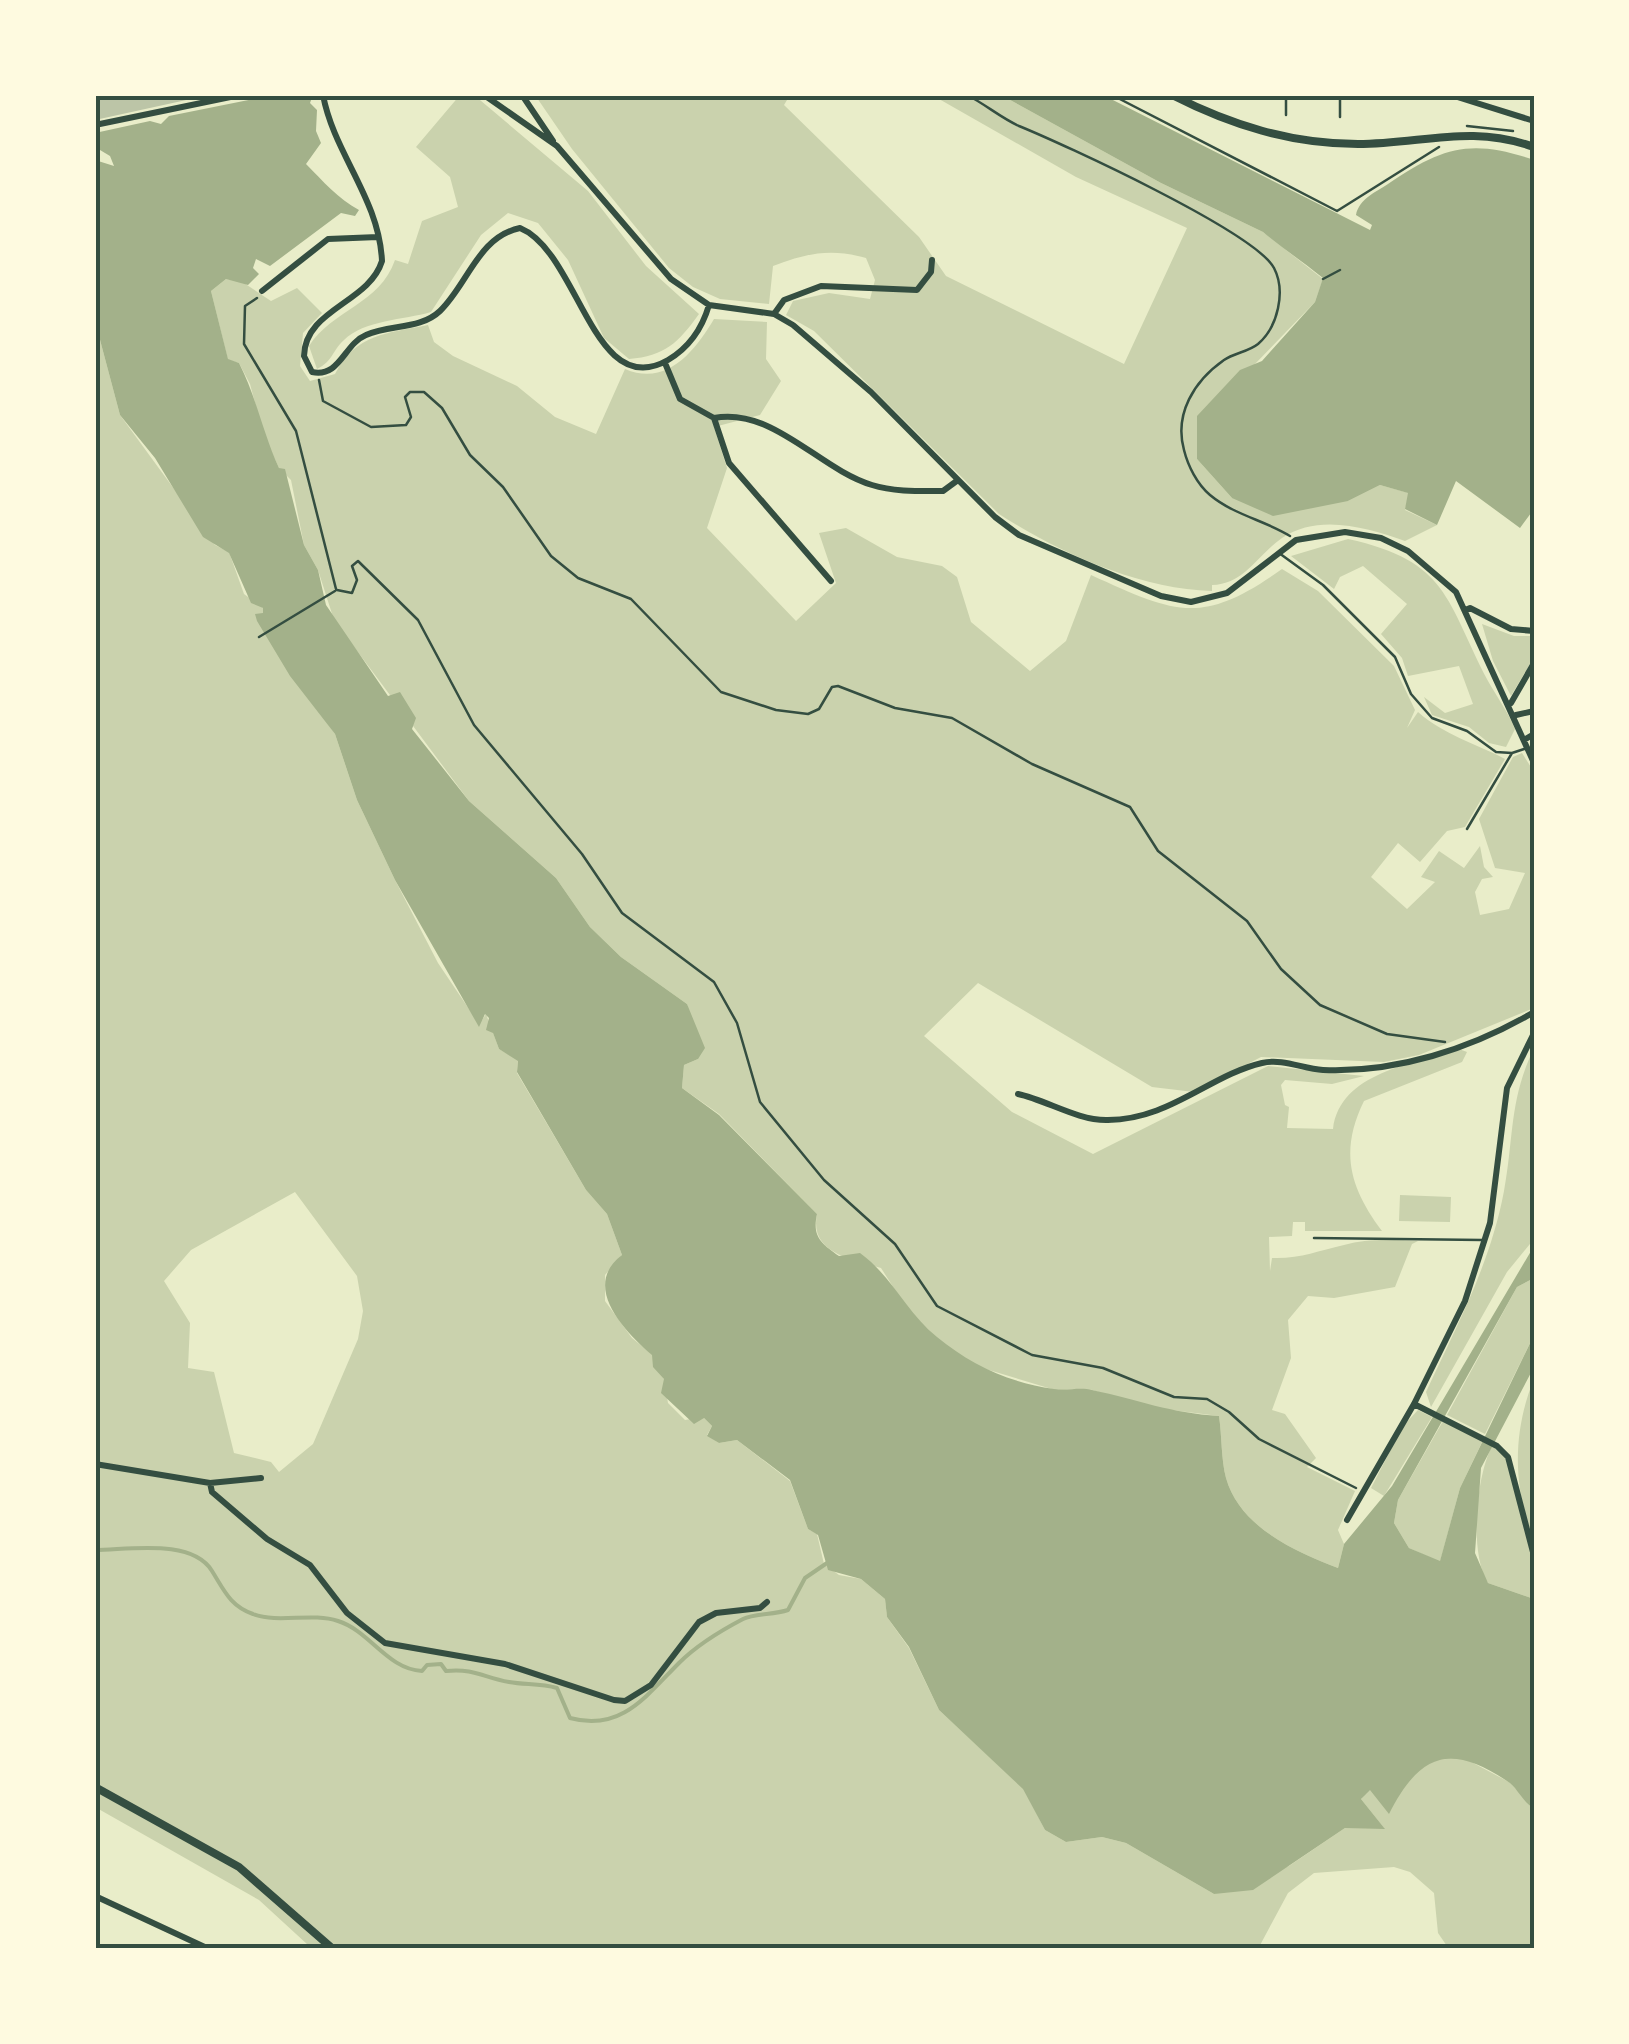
<svg xmlns="http://www.w3.org/2000/svg" width="1629" height="2044" viewBox="0 0 1629 2044" font-family="Rubik,sans-serif">
<style>
.green{fill:#cad2ad;fill-rule:evenodd}
.water{fill:#a3b18a}
.lines{fill:none;stroke-linecap:round;stroke-linejoin:round}
.stream{stroke:#a3b18a;stroke-width:4}
.building{fill:#bcc5a7}
.path{stroke:#344e41;stroke-width:2.5}
.service{stroke:#344e41;stroke-width:2.5}
.minor{stroke:#344e41;stroke-width:6}
.tertiary{stroke:#344e41;stroke-width:8}
.neatline{fill:none;stroke:#344e41;stroke-width:4}
</style>
<rect width="100%" height="100%" fill="#e9edc9"/>
<path class="green" d="M460 95H474L588 191 646 266 699 314C678 343 665 356 629 359L604 338 568 260 538 223 508 213 481 235 431 312C404 320 364 320 344 340 332 351 333 361 317 369L309 346C332 310 380 304 395 260L408 264 422 221 458 207 450 177 416 147Z
M535 95H790L784 105 919 237 946 276 1124 364 1187 228 1076 177 932 95H1001L1161 183 1263 232 1323 279 1315 302 1254 365 1197 459 1232 498 1348 501 1380 485 1409 493 1405 510 1437 525 1405 541C1368 528 1319 513 1282 538 1257 555 1245 584 1212 585V591C1139 589 1060 553 999 514L814 331 786 315 793 301 829 293 870 299 875 280 866 258C831 248 807 253 773 266L769 304 720 299 693 287 669 268 572 149Z
M226 279 241 281 271 301 297 288 322 313 303 333 300 366 310 381 335 374C355 334 388 333 428 325L434 342 453 356 517 386 555 417 596 434 625 369C667 387 695 351 714 319L767 322 766 359 781 381 760 415 714 427 727 468 707 528 796 621 836 583 819 533 846 528 897 557 942 566 957 577 971 622 1030 671 1066 641 1091 575C1175 613 1201 627 1282 569L1318 591 1394 666 1415 710 1407 728 1418 712C1444 735 1475 743 1505 759L1465 827 1447 831 1420 862 1398 843 1371 877 1407 909 1435 882 1421 877 1439 851 1464 868 1480 846 1484 867 1493 877 1482 879 1475 892 1480 915 1509 909 1525 873 1495 868 1479 819 1513 757 1522 753 1534 772V1008L1419 1055 1384 1062 1261 1057 1194 1092 1152 1087 978 983 924 1036 1012 1112 1093 1154 1268 1066 1364 1076 1332 1084 1285 1080 1281 1085 1285 1105 1289 1107 1287 1128 1333 1129C1340 1072 1414 1064 1459 1049L1467 1052 1462 1062 1364 1101C1339 1152 1350 1188 1382 1231H1305V1222H1293L1292 1236 1269 1237 1270 1271 1272 1258C1300 1259 1317 1251 1344 1245 1368 1238 1393 1240 1418 1241L1412 1244 1395 1287 1334 1298 1308 1296 1288 1320 1291 1358 1272 1410 1285 1414 1316 1458 1307 1467 1355 1491 1338 1530 1344 1544 1338 1568C1294 1551 1240 1527 1226 1478 1221 1459 1222 1436 1219 1416L1147 1407 1089 1389 1055 1390 959 1361 906 1307 881 1268C851 1259 809 1253 817 1214L719 1114 682 1088 684 1065 698 1059 687 1004 621 957 590 927 556 878 469 801 334 620 318 570 304 545 291 480 279 468 264 436 250 384 239 363 228 360 211 291Z
M95 321 120 415 215 545 229 552 244 594 263 608 278 652 335 734 357 800 395 880 438 963 473 1015 482 1020 486 1014 499 1049 518 1060 517 1073 586 1190 607 1214 622 1255 605 1275V1301L632 1338 653 1355 664 1379 668 1403 685 1420 703 1417 712 1426 707 1435 719 1443 737 1440 790 1481 808 1529 817 1534 824 1564 839 1575 861 1579 885 1599 887 1617 909 1648 939 1710 1024 1789 1045 1830 1066 1842 1102 1837 1126 1843 1214 1894 1289 1866 1345 1828H1384L1361 1799 1369 1789 1406 1781 1430 1761 1462 1757 1509 1782 1534 1808V1949H1449L1438 1933 1434 1893 1410 1872 1394 1867 1314 1873 1288 1893 1258 1949H306L308 1945 259 1900 95 1807ZM295 1192 357 1276 363 1311 358 1339 313 1444 279 1472 271 1462 234 1453 214 1372 188 1368 190 1323 164 1281 191 1250Z
M1348 539C1449 561 1446 601 1488 681 1497 697 1508 712 1515 729L1506 747 1489 743 1469 727 1432 715 1424 697 1445 713 1473 704 1459 666 1408 676 1402 658 1381 634 1407 604 1363 566 1340 577 1334 589 1291 556Z
M1482 624 1514 636H1534V657L1511 696 1493 661Z
M1534 1048V1239L1507 1272 1431 1407 1426 1392C1457 1325 1490 1265 1504 1191 1514 1137 1509 1100 1534 1048Z
M1400 1195 1451 1197 1450 1222 1399 1221Z
M1534 1278V1335L1485 1434 1447 1415 1517 1287Z
M1534 1379V1540C1512 1487 1513 1430 1534 1379Z
M1418 1410 1432 1417 1384 1496 1371 1488 1403 1426Z
M1443 1421 1483 1440 1460 1488 1440 1562 1409 1548 1394 1523 1398 1500Z
M1492 1446 1508 1457 1534 1556V1599L1488 1583C1469 1553 1476 1477 1492 1446Z"/>
<path class="water" d="M273 95H313L310 103 317 110 316 131 321 143 306 164C323 181 338 199 359 210L355 216 341 213 270 266 256 259 253 268 259 274 248 285 226 279 211 291 228 359 239 363C256 396 263 433 279 468L285 469 304 545 318 570 326 605 388 696 400 692 416 718 412 729 469 801 556 878 590 927 621 957 687 1004 705 1048 698 1059 684 1065 682 1088 719 1115 817 1214C812 1237 821 1243 839 1256L860 1253C892 1276 906 1312 937 1337 971 1365 1010 1383 1054 1389 1067 1391 1080 1387 1092 1390 1139 1400 1170 1413 1219 1416 1222 1436 1221 1459 1226 1478 1240 1527 1294 1551 1338 1568L1344 1544 1392 1486 1534 1246V1278L1517 1287 1398 1500 1394 1523 1409 1548 1440 1561 1460 1488 1534 1335V1367L1481 1468 1475 1553 1488 1583 1534 1599V1808C1523 1803 1518 1788 1507 1781 1449 1742 1419 1755 1389 1814L1370 1790 1361 1799 1385 1829 1345 1828 1253 1890 1214 1894 1126 1843 1102 1837 1066 1842 1045 1830 1023 1789 939 1710 909 1647 887 1617 885 1599 861 1579 828 1570 818 1535 808 1529 790 1480 737 1440 719 1443 707 1436 712 1426 704 1418 694 1424 661 1393 664 1379 653 1367 652 1355C624 1331 581 1286 622 1255L607 1214 586 1190 517 1072 518 1061 499 1049 493 1033 486 1030 489 1018 485 1014 479 1027 395 880 357 800 335 734 290 676 257 621 255 614 263 613V608L251 603 229 553 203 537 155 458 120 415 95 321V160L114 166 110 156 95 147V133L150 121 161 124 169 116Z
M1001 95H1103L1370 230 1372 225 1356 215C1359 199 1376 192 1388 184 1442 147 1471 138 1534 160V509L1520 528 1456 481 1437 525 1405 509 1408 493 1380 485 1348 501 1273 516 1232 498 1197 459V416L1240 370 1262 361 1315 302 1323 278C1302 261 1282 248 1263 232L1161 183Z"/>
<g class="lines">
<path class="stream" d="M95 1550C128 1550 192 1538 212 1571 224 1590 230 1606 253 1614 279 1624 311 1612 338 1621 370 1631 387 1669 422 1671L427 1665 441 1664 446 1671C475 1668 484 1678 509 1682 525 1685 540 1683 557 1688L570 1718C621 1732 646 1696 679 1663 695 1647 722 1630 743 1619 755 1613 773 1615 788 1610L805 1578 827 1563"/>
</g>
<path class="building" d="M95 95H200V97L95 120Z"/>
<g class="lines">
<path class="path" d="M967 95C985 104 1001 118 1019 126 1063 144 1255 232 1274 268 1286 291 1278 327 1258 344 1248 352 1234 353 1224 360 1194 381 1174 414 1184 450 1188 466 1197 484 1210 495 1234 515 1264 520 1290 536
M1112 95 1337 211 1439 147
M1232 95V96
M1286 95V115
M1340 95V117
M1467 126 1513 131
M1323 279 1340 270
M257 298 245 306 244 344 296 431 336 589
M319 380 323 401 371 427 406 425 411 417 405 397 410 392H424L442 408 470 455 503 487 551 556 578 578 631 599 721 692 776 710 808 714 819 709 832 687 838 686 895 708 952 718 1032 764 1130 807 1158 851 1247 921 1281 969 1320 1005 1387 1034 1445 1042
M337 590 352 593 357 580 352 566 358 561 418 620 474 725 582 854 622 913 714 982 737 1023 760 1102 824 1180 895 1244 937 1306 1032 1355 1103 1368 1174 1397 1207 1399 1229 1412 1259 1439 1356 1488
M259 637 335 591"/>
<path class="service" d="M1279 553 1323 585 1395 657 1411 694 1432 718 1467 731 1496 752 1512 753
M1467 829 1512 753 1527 748
M1314 1238 1482 1240"/>
<path class="minor" d="M323 95C334 154 379 198 382 261 369 303 305 309 304 356L312 372C340 378 344 344 366 335 390 324 420 330 440 311 468 284 478 237 520 228 579 252 593 403 668 360 690 347 702 329 709 305
M484 95 557 146 671 279 709 305 774 314 793 325 871 392 995 517 1019 535 1161 596 1191 602 1227 593 1296 540 1345 532 1381 538 1408 551 1456 592 1534 763
M522 95 553 141
M1451 95 1534 121
M95 125 240 95
M262 291 328 239 378 237
M774 314 784 300 821 286 917 290 931 272 932 260
M665 363 680 399 714 418 729 463 831 581
M714 418C773 407 819 469 872 485 894 492 921 491 943 491L958 480
M1465 610 1470 608 1511 629 1534 631
M1511 703 1534 663
M1516 715 1534 711
M1524 740 1534 734
M1018 1094C1046 1100 1077 1120 1106 1120 1168 1121 1210 1075 1262 1063 1283 1058 1303 1069 1323 1070 1396 1073 1471 1049 1534 1012
M1414 1404 1497 1446 1508 1457 1534 1556
M95 1464 210 1483 261 1478
M210 1483 212 1492 267 1539 310 1565 347 1613 385 1643 505 1664 614 1700 625 1701 651 1685 699 1622 716 1613 760 1608 767 1602
M1347 1520 1414 1404 1465 1301 1490 1223 1507 1088 1534 1033
M95 1896 209 1949"/>
<path class="tertiary" d="M1172 95C1231 125 1291 144 1358 144 1422 144 1470 124 1534 147
M95 1787 239 1867 333 1949"/>
</g>
<rect width="1629" height="2044" fill="none" stroke="#fefae0" stroke-width="195"/>
<rect x="98" y="98" width="1434" height="1848" class="neatline"/>
</svg>
